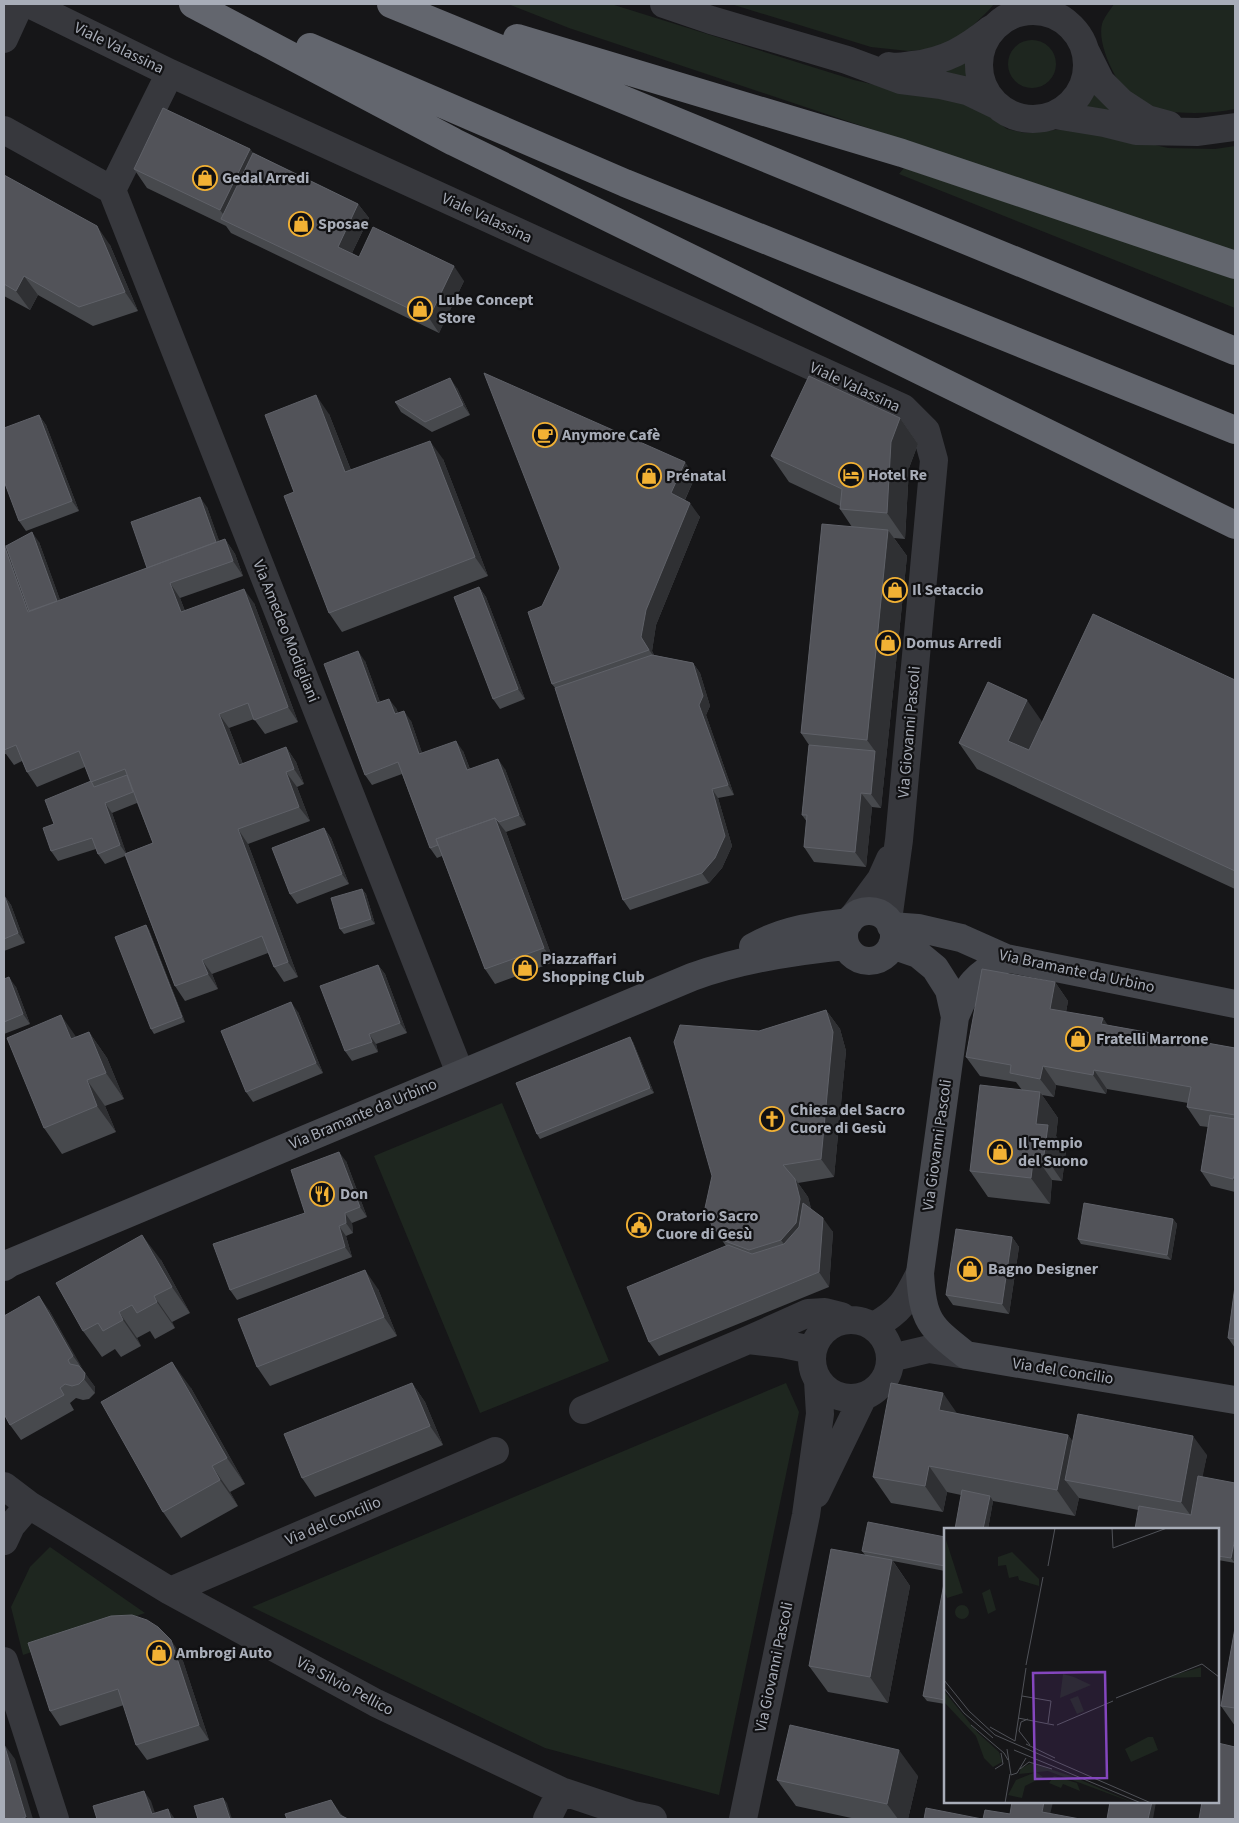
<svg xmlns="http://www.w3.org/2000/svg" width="1239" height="1823" viewBox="0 0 1239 1823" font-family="'Source Sans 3',sans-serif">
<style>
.green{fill:#1e261f}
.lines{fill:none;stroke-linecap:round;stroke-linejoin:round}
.street{stroke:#37383d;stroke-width:28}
.secondary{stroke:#45474d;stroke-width:28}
.highway{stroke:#63666e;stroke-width:28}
.wall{fill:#47494d;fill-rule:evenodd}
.shaded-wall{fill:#2f3033}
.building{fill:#525359;stroke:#5f6168}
.labels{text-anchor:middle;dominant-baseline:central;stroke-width:4.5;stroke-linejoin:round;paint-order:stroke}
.street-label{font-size:16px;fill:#a8adb8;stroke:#111113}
.poi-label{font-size:16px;font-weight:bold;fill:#a8adb8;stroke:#111113;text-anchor:start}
.inset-road{fill:none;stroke:#505258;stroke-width:1}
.view{fill:#8446be;fill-opacity:0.15;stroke:#8446be;stroke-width:2.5}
.inset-edge{fill:none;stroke:#a8adb8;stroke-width:2.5}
</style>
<rect width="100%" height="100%" fill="#161618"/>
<path class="green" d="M508 4H611L854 80 901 91 943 94 984 112 1007 129 1025 133 1074 128 1126 138 1168 148 1215 149 1235 146V251L569 28Z
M731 4H994L988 11 963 35 942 48 908 51 871 47Z
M1114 4H1235V109C1210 114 1184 114 1158 110 1154 109 1147 109 1143 107 1122 97 1096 47 1102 24 1104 17 1111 9 1114 4Z
M1008 64a24 24 0 1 1 48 0a24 24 0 1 1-48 0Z
M968 55 966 80 937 69Z
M1098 89 1138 122 1085 107Z
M904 168 1235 278V308L899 174Z
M502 1103 609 1361 480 1413 374 1156Z
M786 1383 799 1412 719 1795 545 1748 252 1607Z
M50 1547 145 1613 23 1655 11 1607 30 1567Z"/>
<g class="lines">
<path class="street" d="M29 4 170 73 903 408 926 431 934 460 899 840 888 920
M664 4 711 20 847 60 901 80 941 85 967 91 996 105
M979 65a54 54 0 1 1 108 0a54 54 0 1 1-108 0Z
M4 39 20 4
M1086 52 1101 82 1121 102 1147 119 1169 125
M889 66C897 68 905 66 913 65 946 61 966 49 991 29
M1055 115 1104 123 1136 131 1198 132 1235 127
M4 130 112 190 170 73
M112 190 460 1073
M853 917 881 879 890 859
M812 1359a39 39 0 1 1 78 0a39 39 0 1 1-78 0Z
M874 1326C901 1311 906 1301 920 1273
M748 1340 783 1344 812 1350
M891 1358 929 1349 966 1355
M583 1410 748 1340 808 1313 825 1312 841 1316 847 1320
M4 1486 29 1505 170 1591 376 1703 561 1791 633 1815 653 1819
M816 1494 863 1397
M4 1541 11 1526 29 1505
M170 1591 495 1451
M4 1661 55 1819
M547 1819 561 1791
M743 1819 806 1515 820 1414 818 1381"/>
<path class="secondary" d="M844 936a25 25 0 1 1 50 0a25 25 0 1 1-50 0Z
M891 926 918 928 961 938 1006 958 1235 1004
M892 945 918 954 935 968 949 990 955 1017
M753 947C785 929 813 926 849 922
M1006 958C974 978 969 982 955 1017L920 1273C923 1321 929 1326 966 1355L1235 1400
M4 1267 10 1263 692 977C742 959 793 951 846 946"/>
<path class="highway" d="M193 4 454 142 1235 525
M391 4 1235 351
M517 38 902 153 1235 265
M310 47 625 183 1235 430"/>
</g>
<path class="wall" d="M250 149 253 153 358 204 369 218 352 253 359 257 464 281 439 333 231 233 226 226 147 188 134 169Z
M4 175 110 245 138 311 93 326 38 295 30 310 4 296Z
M457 388 470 415 432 432 401 412 395 402Z
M329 414 351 470 443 459 488 576 342 632 329 613 294 492Z
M39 415 46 425 79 511 26 531 19 521Z
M900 418 918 444 909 468 905 539 894 538 907 556 881 808 872 807 866 867 814 862 804 847 807 822 802 815 809 745 801 733 852 527 840 509V506L789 482 771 456Z
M695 477 685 500 700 517 656 625 652 651 654 655 693 663 700 673 710 706 706 715 734 795 718 798 732 846 722 868 709 883 630 910 623 900 555 688 552 684 542 606Z
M207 507 219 541 225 539 235 554 243 576 180 598 185 611 254 603 298 722 265 734 254 719 229 728 243 764 286 747 296 762 304 784 297 787 310 821 248 844 298 977 284 982 274 967 268 953 212 974 218 989 185 1001 175 986 125 856 105 864 98 854 96 849 58 861 51 851 54 824 91 781 85 767 37 787 27 772 22 761 14 765 6 754H4V544L6 546 39 542 60 600 147 568ZM137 803 153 843 126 853 112 813Z
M479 587 486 597 525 699 500 709 493 699Z
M365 661 380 702 396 708 398 713 411 721 422 753 463 751 470 769H505L526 825 506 832 554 962 495 984 485 969 442 856 437 858 430 848 402 774 372 785 365 775Z
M1235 680V889L977 769 959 743 1042 722Z
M324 828 331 838 349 884 297 904 290 894Z
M362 889 366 894 375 924 344 934 340 929Z
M4 895 11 905 25 943 4 951Z
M146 925 149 930 185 1022 154 1034 151 1029Z
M378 965 385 974 407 1033 376 1044 378 1052 352 1061 345 1051Z
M4 979 16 987 30 1024 4 1034Z
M1055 982 1068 1001 1066 1012 1103 1018 1107 1025 1235 1048V1192L1211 1186 1201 1171 1208 1127 1200 1126 1187 1107 1188 1103 1107 1089 1106 1094 1056 1085 1054 1097 1042 1095 1058 1118 1056 1136 1066 1151 1062 1181 1052 1180 1050 1204 988 1197 970 1171 1022 1090 1016 1082 980 1076 966 1057Z
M826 1010 840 1029 846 1051 834 1177 798 1183 808 1197 811 1209 833 1232 829 1287 659 1356 649 1342 726 1246 712 1226V1176L759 1031Z
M298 1012 323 1073 253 1102 246 1092Z
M89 1032 107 1058 124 1099 105 1106 116 1132 62 1154 44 1128 76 1037Z
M633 1042 654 1093 540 1139 537 1134Z
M346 1161 367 1217 352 1223 353 1233 346 1236 352 1257 237 1300 230 1290 305 1213Z
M1173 1219 1177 1224 1171 1260 1081 1244 1078 1239Z
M1012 1237 1019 1247 1009 1314 953 1305 946 1295Z
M161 1260 190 1313 172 1322 175 1328 155 1339 150 1331 137 1338 141 1346 121 1357 115 1349 102 1357 83 1331Z
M1235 1286V1348L1228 1338Z
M378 1289 397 1336 270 1386 257 1367Z
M49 1310 83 1371 95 1387V1393L89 1399 83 1400 76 1398 70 1403 74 1410 21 1440 10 1425Z
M412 1383 425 1402 443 1445 315 1497 302 1478Z
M191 1388 245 1484 230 1492 238 1506 181 1538 163 1512Z
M957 1414 1068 1435 1073 1442 1207 1455 1202 1477 1235 1563 1218 1560V1529L1138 1510 1079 1498 1075 1516 993 1501 988 1529 961 1495 947 1492 943 1512 891 1503 873 1477Z
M945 1537V1571L893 1561 910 1586 888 1703 828 1692 809 1666 865 1555 862 1551Z
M945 1578V1704L927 1701 923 1696Z
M1235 1628V1726L1221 1706Z
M181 1655 209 1740 147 1760 136 1745 124 1705 60 1726 50 1711Z
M918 1776 908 1819H856L796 1806 777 1780Z"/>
<path class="shaded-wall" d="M250 149 263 168 229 222 220 210Z
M358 204 369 218 348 261 338 247Z
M97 226 110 245 138 311 125 292Z
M454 266 464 281 439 333 429 318Z
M24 276 38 295 30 310 16 291Z
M450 378 457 388 470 415 463 405Z
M316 395 329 414 359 491 345 472Z
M39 415 46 425 79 511 72 501Z
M900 418 918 444 909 468 905 539 887 513 891 442Z
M430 441 443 459 488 576 475 557Z
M685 462 695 477 681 508 671 493Z
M200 497 207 507 224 554 217 544Z
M690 503 700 517 656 625 652 651 659 665 641 637 646 610Z
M888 530 907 556 881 808 871 794 875 751 867 740Z
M32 532 39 542 66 616 59 606Z
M225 539 235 554 243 576 233 561Z
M4 544 13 556 34 615 28 612Z
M170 583 180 598 191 627 181 612Z
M479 587 486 597 525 699 518 689Z
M244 589 254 603 298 722 288 707Z
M358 651 365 661 384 713 377 703Z
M693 663 700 673 710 706 706 715 734 795 728 785 699 705Z
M389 699 396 708 402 724 395 714Z
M1027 700 1045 726 1026 767 1008 741Z
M404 711 411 721 426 764 419 754Z
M219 714 229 728 249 780 239 765Z
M456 741 463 751 474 780 467 770Z
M286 747 296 762 304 784 294 769Z
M498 759 505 769 526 825 519 815Z
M286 772 297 787 310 821 299 807Z
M712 789 718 798 732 846 722 868 709 883 702 873Z
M861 793 872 807 866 867 855 852Z
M105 803 112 813 127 855 120 845Z
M495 818 506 832 554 962 544 948Z
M324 828 331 838 349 884 342 874Z
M238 829 248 844 298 977 288 962Z
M362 889 366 894 375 924 371 919Z
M4 895 11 905 25 943 18 933Z
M146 925 149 930 185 1022 182 1017Z
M202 960 212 974 218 989 208 974Z
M378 965 385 974 407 1033 400 1023Z
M9 977 16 987 30 1024 23 1014Z
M1055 982 1068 1001 1063 1028 1050 1009Z
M291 1002 298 1012 323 1073 316 1063Z
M826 1010 840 1029 846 1051 834 1177 821 1159Z
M61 1015 79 1041 71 1039Z
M1103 1018 1116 1037 1101 1024Z
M89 1032 107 1058 124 1099 106 1073Z
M369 1034 376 1044 378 1052 372 1042Z
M630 1037 633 1042 654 1093 650 1088Z
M1043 1066 1056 1085 1054 1097 1040 1079Z
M1094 1070 1107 1089 1106 1094 1093 1075Z
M87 1080 105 1106 116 1132 97 1106Z
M1040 1092 1058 1118 1056 1136 1066 1151 1062 1181 1044 1155 1036 1124Z
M339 1152 346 1161 367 1217 360 1207Z
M1034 1154 1052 1180 1050 1204 1031 1178Z
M1235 1173V1182L1233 1179Z
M795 1179 808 1197 814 1218 794 1258 781 1240Z
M345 1213 352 1223 353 1233 346 1223Z
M823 1218 833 1232 829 1287 819 1272Z
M1173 1219 1177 1224 1171 1260 1167 1255Z
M339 1226 346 1236 352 1257 345 1247Z
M142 1235 161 1260 190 1313 172 1287Z
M1012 1237 1019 1247 1009 1314 1002 1304Z
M365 1270 378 1289 397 1336 384 1317Z
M39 1296 49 1310 84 1371 73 1356Z
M154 1296 172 1322 175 1328 157 1302Z
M119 1312 137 1338 141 1346 123 1320Z
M172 1362 191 1388 245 1484 227 1458Z
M85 1373 95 1387V1393L84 1379Z
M412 1383 425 1402 443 1445 430 1426Z
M943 1393 961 1419 939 1410Z
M1068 1435 1086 1461 1065 1480 1079 1498 1075 1516 1057 1490Z
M1193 1436 1207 1455 1194 1520 1181 1502Z
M212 1466 230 1492 238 1506 220 1480Z
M929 1466 947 1492 943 1512 925 1486Z
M990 1496 993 1501 988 1529H983Z
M1235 1538V1563L1231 1558Z
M892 1560 910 1586 888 1703 870 1677Z
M171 1640 181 1655 209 1740 199 1725Z
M4 1744 15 1759 33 1819H28L26 1817Z
M899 1750 918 1776 908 1819H898L887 1804Z
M144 1791 151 1801 157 1819 152 1814Z
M223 1798 227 1803 232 1819H230Z
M331 1800 345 1819 340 1815Z
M1044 1802H1053L1049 1819 1042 1812Z
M1152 1802H1156L1153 1819H1148Z
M168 1809 175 1819H171Z"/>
<path class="building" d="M163 108 250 149 220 210 134 169Z
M253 153 358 204 338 247 359 257 373 227 454 266 429 318 221 219Z
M4 175 97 226 125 292 79 307 24 276 16 291 4 284Z
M484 373 685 462 671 493 690 503 646 610 641 637 649 650 552 684 528 612 542 606 560 568Z
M809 376 900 418 891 442 887 513 840 509 842 489 771 456Z
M450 378 463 405 425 422 395 402Z
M316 395 345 472 430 441 475 557 329 613 284 496 294 492 265 415Z
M39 415 72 501 19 521 4 481V428Z
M200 497 216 542 147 568 131 522Z
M822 524 888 530 867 740 801 733Z
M32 532 57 601 29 611 6 546Z
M225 539 233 561 170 583 181 612 244 589 288 707 254 720 248 703 219 714 239 765 286 747 294 769 286 772 299 807 238 829 288 962 274 967 262 936 202 960 208 974 175 986 125 854 153 843 125 769 91 782 79 751 27 772 16 745 4 750V545L28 612Z
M479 587 518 689 493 699 454 597Z
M1093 614 1235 680V871L959 743 988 682 1027 700 1008 741 1029 750Z
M358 651 377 703 389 699 395 714 404 711 419 754 456 741 467 770 498 759 519 815 499 822 495 818 436 839 438 845 430 848 398 762 365 775 324 664Z
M652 655 693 663 703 696 699 705 728 785 712 789 725 836 715 858 702 873 623 900 555 688Z
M809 745 875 751 871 794 861 793 855 852 804 847 807 815H802Z
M127 775 133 792 105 803 120 845 98 854 92 838 51 851 43 828 54 824 45 800 91 781 94 787Z
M495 818 544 948 485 969 436 839Z
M324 828 342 874 290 894 272 848Z
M362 889 371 919 340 929 331 898Z
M4 895 18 933 4 939Z
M146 925 182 1017 151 1029 115 937Z
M378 965 400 1023 369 1034 372 1042 345 1051 320 986Z
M982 969 1055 982 1050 1009 1103 1018 1101 1024 1235 1048V1115L1187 1107 1191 1087 1094 1070 1093 1075 1043 1066 1040 1079 1010 1073 1011 1065 966 1057Z
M9 977 23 1014 4 1022V979Z
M291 1002 316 1063 246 1092 221 1031Z
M826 1010 833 1032 821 1159 783 1165 795 1179 800 1199 796 1223 781 1240 749 1250 725 1241 712 1226 705 1208 712 1176 674 1042 680 1025 759 1031Z
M61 1015 71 1039 89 1032 106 1073 87 1080 97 1106 44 1128 7 1038Z
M630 1037 650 1088 537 1134 516 1083Z
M980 1085 1040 1092 1036 1124 1048 1125 1044 1155 1034 1154 1031 1178 970 1171Z
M1210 1115 1235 1119V1173L1233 1179 1201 1171Z
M339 1152 360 1207 345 1213 346 1223 339 1226 345 1247 230 1290 213 1244 305 1213 291 1170Z
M803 1203 823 1218 819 1272 649 1342 627 1287 728 1245 752 1254 784 1244 799 1227Z
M1084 1203 1173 1219 1167 1255 1078 1239Z
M956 1229 1012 1237 1002 1304 946 1295Z
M142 1235 172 1287 154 1296 157 1302 137 1313 132 1305 119 1312 123 1320 103 1331 98 1323 83 1331 56 1283Z
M365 1270 384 1317 257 1367 238 1319Z
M1235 1286V1339L1228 1338Z
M39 1296 73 1356 68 1360 70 1364 79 1366 85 1373 84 1379 79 1384 72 1386 65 1384 60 1388 64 1395 10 1425 4 1414V1316Z
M172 1362 227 1458 212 1466 220 1480 163 1512 101 1402Z
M412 1383 430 1426 302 1478 284 1434Z
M891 1383 943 1393 939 1410 1068 1435 1057 1490 929 1466 925 1486 873 1477Z
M1078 1414 1193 1436 1181 1502 1065 1480Z
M1198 1476 1235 1483V1538L1231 1558 1218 1556V1529H1135L1139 1506 1191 1515Z
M962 1490 990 1496 983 1529H955Z
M868 1522 945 1537V1566L862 1551Z
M831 1549 892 1560 870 1677 809 1666Z
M945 1578V1700L923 1696Z
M132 1615 147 1620 158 1627 171 1640 199 1725 136 1745 118 1689 50 1711 28 1643 111 1616Z
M1235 1628V1708L1221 1706Z
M790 1725 899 1750 887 1804 777 1780Z
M1218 1743 1235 1747V1819H1199L1202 1802H1218Z
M4 1744 26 1817 20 1819H4Z
M144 1791 152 1814 168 1809 171 1819H97L93 1806Z
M223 1798 230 1819H198L194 1806Z
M331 1800 340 1815 348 1819H287L285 1814Z
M1012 1802H1044L1042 1812 1080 1819H983L985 1810 1010 1814Z
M1110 1802H1152L1148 1819H1107Z
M926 1808 982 1819H924Z"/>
<defs>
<symbol id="shop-ring" viewBox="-11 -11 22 22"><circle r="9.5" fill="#111113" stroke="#f2b134" stroke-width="1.5"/><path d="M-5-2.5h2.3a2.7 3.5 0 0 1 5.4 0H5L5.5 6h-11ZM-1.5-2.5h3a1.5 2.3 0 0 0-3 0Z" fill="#f2b134"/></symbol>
<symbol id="cafe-ring" viewBox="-11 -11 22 22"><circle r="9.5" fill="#111113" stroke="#f2b134" stroke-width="1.5"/><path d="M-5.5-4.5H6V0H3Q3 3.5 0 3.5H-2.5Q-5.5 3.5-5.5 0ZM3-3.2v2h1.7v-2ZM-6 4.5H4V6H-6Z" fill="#f2b134"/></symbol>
<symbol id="hotel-ring" viewBox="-11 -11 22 22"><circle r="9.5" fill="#111113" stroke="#f2b134" stroke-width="1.5"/><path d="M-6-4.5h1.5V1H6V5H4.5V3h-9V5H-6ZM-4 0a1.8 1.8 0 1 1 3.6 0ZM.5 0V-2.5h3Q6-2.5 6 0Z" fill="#f2b134"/></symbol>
<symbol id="church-ring" viewBox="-11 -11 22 22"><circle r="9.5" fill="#111113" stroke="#f2b134" stroke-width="1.5"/><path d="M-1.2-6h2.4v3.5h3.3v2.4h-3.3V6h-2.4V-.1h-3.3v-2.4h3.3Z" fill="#f2b134"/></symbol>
<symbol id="restaurant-ring" viewBox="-11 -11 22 22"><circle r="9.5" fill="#111113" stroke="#f2b134" stroke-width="1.5"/><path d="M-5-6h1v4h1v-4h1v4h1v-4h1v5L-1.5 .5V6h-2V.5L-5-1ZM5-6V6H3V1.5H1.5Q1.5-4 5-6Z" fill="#f2b134"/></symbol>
<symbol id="civic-ring" viewBox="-11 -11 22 22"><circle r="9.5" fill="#111113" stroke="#f2b134" stroke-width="1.5"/><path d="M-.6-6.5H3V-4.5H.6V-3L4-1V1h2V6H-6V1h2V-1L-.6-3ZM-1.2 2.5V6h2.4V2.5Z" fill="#f2b134"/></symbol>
</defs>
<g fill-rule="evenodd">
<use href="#shop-ring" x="191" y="164" width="28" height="28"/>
<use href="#shop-ring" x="287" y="210" width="28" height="28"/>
<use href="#shop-ring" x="406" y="295" width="28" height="28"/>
<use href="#cafe-ring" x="531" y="421" width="28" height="28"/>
<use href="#hotel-ring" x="837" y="461" width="28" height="28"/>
<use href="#shop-ring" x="635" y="462" width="28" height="28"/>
<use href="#shop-ring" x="881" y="576" width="28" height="28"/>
<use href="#shop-ring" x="874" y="629" width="28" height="28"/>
<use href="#shop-ring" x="511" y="954" width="28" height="28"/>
<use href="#shop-ring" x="1064" y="1025" width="28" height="28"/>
<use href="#church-ring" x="758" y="1105" width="28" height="28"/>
<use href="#shop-ring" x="986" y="1138" width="28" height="28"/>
<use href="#restaurant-ring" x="308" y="1180" width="28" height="28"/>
<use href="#civic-ring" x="625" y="1211" width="28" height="28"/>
<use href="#shop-ring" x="956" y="1255" width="28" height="28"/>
<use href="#shop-ring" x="145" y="1639" width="28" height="28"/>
</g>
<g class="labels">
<g class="street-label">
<text transform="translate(119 48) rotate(26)">Viale Valassina</text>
<text transform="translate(487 218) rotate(25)">Viale Valassina</text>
<text transform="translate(855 387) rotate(25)">Viale Valassina</text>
<text transform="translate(286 631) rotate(68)">Via Amedeo Modigliani</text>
<text transform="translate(909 732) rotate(-85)">Via Giovanni Pascoli</text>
<text transform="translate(1077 971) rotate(12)">Via Bramante da Urbino</text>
<text transform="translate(363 1114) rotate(-23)">Via Bramante da Urbino</text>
<text transform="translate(937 1145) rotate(-82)">Via Giovanni Pascoli</text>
<text transform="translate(1063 1371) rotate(9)">Via del Concilio</text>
<text transform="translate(333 1521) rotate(-23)">Via del Concilio</text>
<text transform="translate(774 1667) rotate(-78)">Via Giovanni Pascoli</text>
<text transform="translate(345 1686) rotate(28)">Via Silvio Pellico</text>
</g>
<g class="poi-label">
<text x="222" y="178">Gedal Arredi</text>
<text x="318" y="224">Sposae</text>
<text x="438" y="300">Lube Concept<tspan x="438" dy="18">Store</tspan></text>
<text x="562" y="435">Anymore Cafè</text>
<text x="868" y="475">Hotel Re</text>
<text x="666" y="476">Prénatal</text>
<text x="912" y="590">Il Setaccio</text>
<text x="906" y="643">Domus Arredi</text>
<text x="542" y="959">Piazzaffari<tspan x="542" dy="18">Shopping Club</tspan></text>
<text x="1096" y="1039">Fratelli Marrone</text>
<text x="790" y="1110">Chiesa del Sacro<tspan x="790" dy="18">Cuore di Gesù</tspan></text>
<text x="1018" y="1143">Il Tempio<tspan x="1018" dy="18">del Suono</tspan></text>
<text x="340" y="1194">Don</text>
<text x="656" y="1216">Oratorio Sacro<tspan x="656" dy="18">Cuore di Gesù</tspan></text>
<text x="988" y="1269">Bagno Designer</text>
<text x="176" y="1653">Ambrogi Auto</text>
</g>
</g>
<g transform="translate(944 1528)">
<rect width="275" height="275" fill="#161618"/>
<path d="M2 12 19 65 3 70 0 62ZM68 24 95 51V58L75 52 74 48 65 50 62 37 54 38V29ZM46 61 52 82 44 86 38 65ZM11 84a7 7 0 1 1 14 0a7 7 0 1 1-14 0ZM257 139V149L223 150 224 149ZM119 146 130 149 147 157 116 170ZM0 163 34 205 55 224 58 234 49 239 40 230 32 208 0 174ZM134 168 140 183 133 186 126 171ZM204 209H209L214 222 187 234 181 221ZM88 235 130 249 190 275 104 243 75 246 77 240ZM92 244 99 249 81 258 78 270 64 267 72 252ZM110 248 133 255 136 263 119 256 117 260 105 255Z" fill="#1e261f"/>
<path class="inset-road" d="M168 0 169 20 223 0M104 38 111 0M82 137 99 49M0 152 25 183 51 207 207 275M0 160 20 185 49 210M78 168 107 173 104 195M172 170 258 136 275 149M74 190 110 197M84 191 77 194 75 203 86 217M27 197 60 225 64 232M113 197 169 173M46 199 71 213M71 213 82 140M82 216 111 230M63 221 67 247 73 245 82 230M70 222 197 275M51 241 59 236 57 225M76 241 85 234 108 241M61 275 66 246"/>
<path class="view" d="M161 144 163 250 91 251 89 145Z"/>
<rect width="275" height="275" class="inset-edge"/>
</g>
<rect width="1239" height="1823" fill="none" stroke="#a8adb8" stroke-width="10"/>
</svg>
